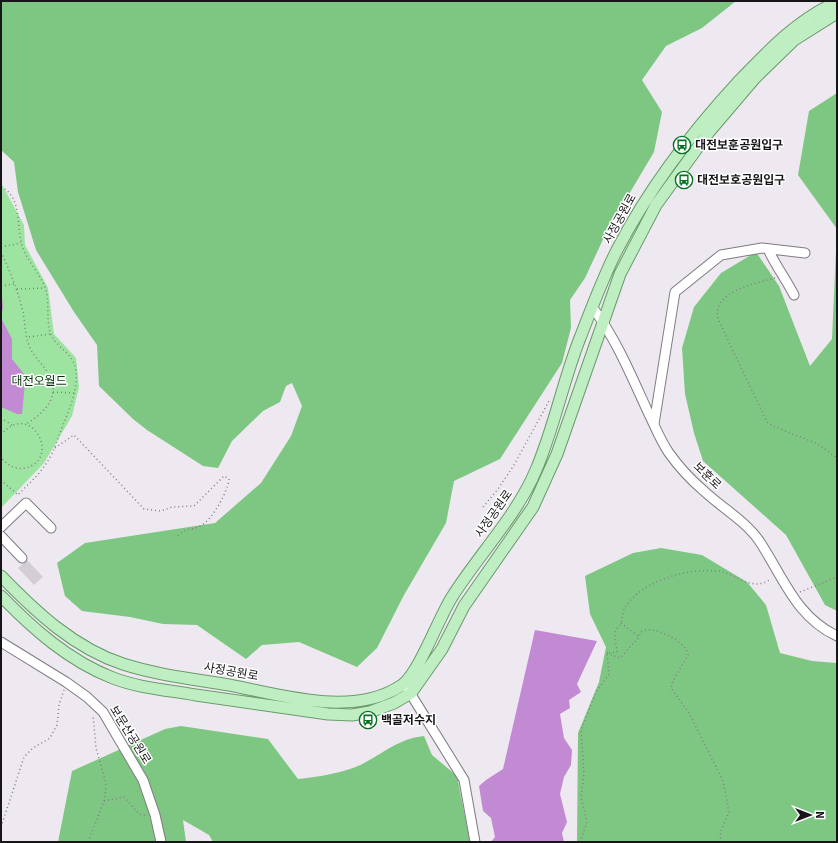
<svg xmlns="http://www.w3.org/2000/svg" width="838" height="843" viewBox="0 0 838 843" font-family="'Source Sans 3','Noto Sans KR',sans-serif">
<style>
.green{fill:#9ce4a0}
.forest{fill:#7ec783}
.water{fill:#c38ad4}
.building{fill:#d3ced4}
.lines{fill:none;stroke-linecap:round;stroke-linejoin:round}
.minor-casing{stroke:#7f7b81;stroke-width:11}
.major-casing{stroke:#6a9b6d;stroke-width:13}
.path{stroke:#827f84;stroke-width:1.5;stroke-dasharray:1 3;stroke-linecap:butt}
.minor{stroke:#fff;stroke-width:9}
.major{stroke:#c0eec3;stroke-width:11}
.labels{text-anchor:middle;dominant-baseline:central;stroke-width:3;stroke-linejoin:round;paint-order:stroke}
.poi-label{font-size:12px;font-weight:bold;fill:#171518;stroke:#fff;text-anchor:start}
.street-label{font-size:12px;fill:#171518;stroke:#fff}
.park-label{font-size:12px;fill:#003407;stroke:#fff}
</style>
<rect width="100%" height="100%" fill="#eee9f0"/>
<path class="green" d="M1 183 24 225 25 245 48 288 54 334 76 358 79 387 72 416 44 463 1 508Z"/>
<path class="forest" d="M1 1H736L702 28 666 46 642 80 662 112 654 152 606 233 585 278 570 300 571 328 562 363 500 459 454 481 446 523 404 595 377 648 357 667 299 642 262 645 246 659 197 625 163 624 130 617 82 611 65 596 57 563 85 543 215 523 261 483 291 436 302 406 292 383 286 386 280 402 263 411 232 441 218 468 203 466 147 430 133 419 99 386 97 345 74 312 36 250 18 192 14 162 1 150Z
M837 93V611L825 605 786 535 703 461 694 433 685 394 682 348 694 307 721 273 756 252 779 286 810 366 832 339 837 229 798 175 809 111Z
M661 548 702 555 747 582 766 605 780 653 812 661 837 663V842H577L578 733 599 682 606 647 590 614 585 576 633 553Z
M181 726 268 739 298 779C317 777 336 774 353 768 378 759 394 739 424 736L432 755 457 776 470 842H213L209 835 183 820 186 842H58L72 771 165 729Z"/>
<path class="water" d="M1 285 3 307 1 318 12 339V359L24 374 25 383 22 414H17L1 407Z
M535 630 597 641 577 684 581 692 569 700 570 708 560 714 564 738 572 750 571 765 564 777 560 794 567 822 562 833 564 842H491L495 837 491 818 483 811 479 786 486 780 503 769Z"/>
<path class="building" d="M27 560 43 577 34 585 18 568Z"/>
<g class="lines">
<defs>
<path id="minor" d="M768 249C775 265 786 279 794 295
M593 308C616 339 631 375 647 410 654 424 660 440 669 453 679 467 691 480 704 491 722 508 746 521 760 542 783 577 796 617 837 636
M654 424 675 292 721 255 762 248 805 253
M1 527 26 503 51 528
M1 536 22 558
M1 642 66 682 87 697 103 712 143 780 155 815 161 842
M407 688 464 780 475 842"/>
<path id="major" d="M1 576C36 612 74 648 123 664 157 675 194 679 229 685 282 695 354 718 402 685 419 673 439 617 452 597 479 554 516 517 536 470 554 428 563 381 580 338 591 310 603 277 617 250 649 188 692 132 739 81 768 51 798 19 837 2
M1 596C33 629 69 661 113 678 139 688 168 690 196 695 240 701 284 708 328 714L352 715 370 712 394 703 411 693 442 649 464 606 533 507 557 454 620 274 656 205 709 132 755 78 794 40 837 13"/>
</defs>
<use href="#minor" class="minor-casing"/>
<use href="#major" class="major-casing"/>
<path class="path" d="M1 187C23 197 16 228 22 245 26 260 39 272 45 287 50 301 46 318 50 332 54 346 71 352 75 366 80 386 70 407 63 425 56 442 55 452 43 468 36 478 26 486 18 495L1 480
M1 247 21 243
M1 252C10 271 18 291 23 312 25 322 25 333 28 342 32 360 54 370 53 390 53 405 38 417 26 424
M775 278C756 283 711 292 718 319L767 422 775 427 818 444 837 458
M1 286 14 284
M17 289 45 288
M29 337 50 334
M53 392 75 393
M1 418 12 425
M1 435C30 399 63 459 25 468 15 470 8 465 1 458
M55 448 74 435 144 509 161 511 172 507 194 506 224 476 229 479C228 491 212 521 200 526 188 531 189 527 177 536
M483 507 498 489 514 465 549 401
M800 592 837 577
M621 623 639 637
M607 653 620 658 639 637 641 632C652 623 688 643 688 655L673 681 671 688 689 713 723 781 729 812 721 831 720 842
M609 653 617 652C617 646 614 640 615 634 615 629 619 627 621 623 623 618 622 611 626 606 644 580 688 568 717 571 737 573 751 593 771 579
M104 801 124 797 139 814 147 816
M1 827 24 757 33 748 50 738 57 725 59 705 64 690
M88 842 104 801 106 788 105 780 96 748 93 715
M580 842 587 822 581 797 584 774 581 730 596 692 609 674 607 653"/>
<use href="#minor" class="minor"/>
<use href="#major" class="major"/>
</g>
<defs>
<symbol id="bus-ring" viewBox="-11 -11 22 22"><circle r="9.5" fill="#fff" stroke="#057021" stroke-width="1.5"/><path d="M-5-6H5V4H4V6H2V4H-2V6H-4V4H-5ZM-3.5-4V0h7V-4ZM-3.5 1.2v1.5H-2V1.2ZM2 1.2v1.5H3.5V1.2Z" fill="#057021"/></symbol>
</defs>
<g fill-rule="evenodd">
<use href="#bus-ring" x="672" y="135" width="20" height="20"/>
<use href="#bus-ring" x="674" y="170" width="20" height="20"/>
<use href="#bus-ring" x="358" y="710" width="20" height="20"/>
</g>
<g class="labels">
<g class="poi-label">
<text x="695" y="145">대전보훈공원입구</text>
<text x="697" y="180">대전보호공원입구</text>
<text x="381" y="720">백골저수지</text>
</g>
<g class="street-label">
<text transform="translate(620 219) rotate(-61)">사정공원로</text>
<text transform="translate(707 476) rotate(44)">보훈로</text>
<text transform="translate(494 514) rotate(-55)">사정공원로</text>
<text transform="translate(231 672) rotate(10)">사정공원로</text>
<text transform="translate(130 735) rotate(58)">보문산공원로</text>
</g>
<g class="park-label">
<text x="39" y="381">대전오월드</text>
</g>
</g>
<rect width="838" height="843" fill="none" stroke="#171518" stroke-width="4"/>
<g transform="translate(810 815) rotate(90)" stroke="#ffffff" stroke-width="3" paint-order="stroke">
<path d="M0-3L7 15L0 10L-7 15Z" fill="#171518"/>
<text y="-6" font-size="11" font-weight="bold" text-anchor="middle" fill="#171518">N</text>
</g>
</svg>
